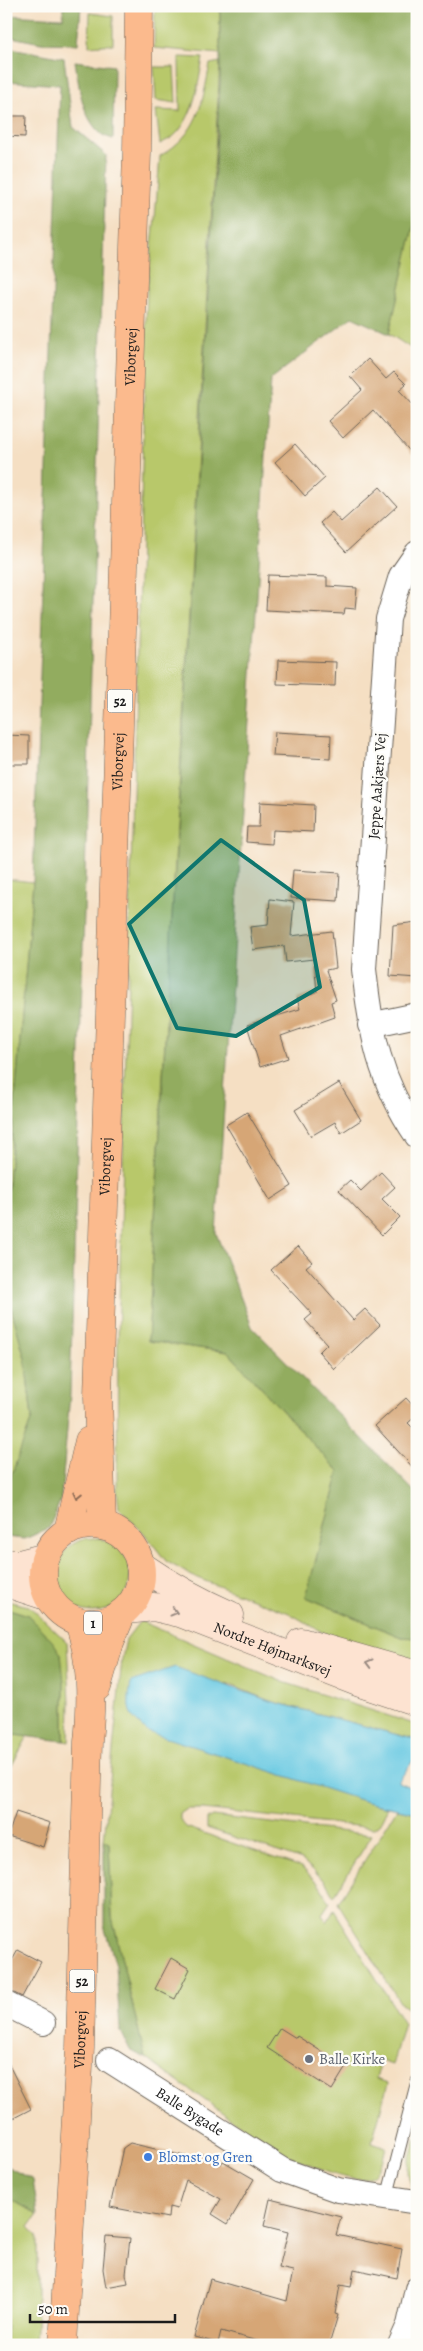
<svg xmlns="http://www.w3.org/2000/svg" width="423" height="2351" viewBox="0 0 423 2351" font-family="Alegreya,serif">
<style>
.green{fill:#b8c86b;stroke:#6a7244}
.forest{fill:#92ac5f;stroke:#57643e}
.water{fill:#63c7e1;stroke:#40727e}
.building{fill:#d6a676}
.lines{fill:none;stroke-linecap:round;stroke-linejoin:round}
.lane-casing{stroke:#686056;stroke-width:13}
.street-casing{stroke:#686056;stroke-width:26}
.secondary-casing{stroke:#686056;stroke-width:29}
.primary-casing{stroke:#686056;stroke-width:29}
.lane{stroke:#fff;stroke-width:11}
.street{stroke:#fff;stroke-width:24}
.secondary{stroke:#fde3d1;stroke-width:28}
.primary{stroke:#fbba8d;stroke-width:28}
.oneway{stroke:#8c6b54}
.oneway2{stroke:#988980}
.marked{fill:#0f766e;fill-opacity:0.2;stroke:#0f766e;stroke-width:4;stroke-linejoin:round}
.worship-dot{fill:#6b7280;stroke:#fdfcf7;stroke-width:2}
.shop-dot{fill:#3f7fe0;stroke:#fdfcf7;stroke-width:2}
.labels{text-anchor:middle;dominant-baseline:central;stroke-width:4.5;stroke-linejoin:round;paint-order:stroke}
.shield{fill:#fdfcf7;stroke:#605f5e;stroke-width:1}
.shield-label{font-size:14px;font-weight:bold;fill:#1c1c1c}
.street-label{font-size:15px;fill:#1c1c1c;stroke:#fdfcf7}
.worship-label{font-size:15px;fill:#5b616d;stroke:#fdfcf7;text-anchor:start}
.shop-label{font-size:15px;fill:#366cbe;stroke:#fdfcf7;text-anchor:start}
</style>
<rect width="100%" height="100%" fill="#fdfcf7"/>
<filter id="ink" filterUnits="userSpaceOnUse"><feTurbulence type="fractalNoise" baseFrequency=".02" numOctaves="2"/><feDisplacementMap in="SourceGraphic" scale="10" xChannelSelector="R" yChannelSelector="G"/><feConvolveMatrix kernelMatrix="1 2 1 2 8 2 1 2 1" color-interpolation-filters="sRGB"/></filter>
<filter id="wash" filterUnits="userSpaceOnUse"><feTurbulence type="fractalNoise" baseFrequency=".0096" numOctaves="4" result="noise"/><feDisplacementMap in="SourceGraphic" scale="20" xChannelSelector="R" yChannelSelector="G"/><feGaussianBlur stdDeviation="1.12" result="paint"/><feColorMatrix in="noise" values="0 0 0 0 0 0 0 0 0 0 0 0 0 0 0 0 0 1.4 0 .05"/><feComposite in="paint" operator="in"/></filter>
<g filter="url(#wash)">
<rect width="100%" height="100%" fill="#f5dfc3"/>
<path class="green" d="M155 6H220V54L154 48Z
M90 13 113 16V44L89 46Z
M179 57 203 58C198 84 195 113 177 133 173 138 165 141 160 144L156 110 180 111Z
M220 62 148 1341 228 1352 339 1472 306 1597 401 1637 417 1638V1663L334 1639 289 1613 192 1576 166 1561 144 1533 119 1509 117 1491 118 1341 147 289 155 218 160 156C199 133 202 104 210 64Z
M154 67H174L176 103 156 100Z
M417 214V352L389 334Z
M6 879 33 882 6 1209Z
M6 1290 25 1358 32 1418 7 1490Z
M56 1575a37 37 0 1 1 74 0a37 37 0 1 1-74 0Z
M6 1601 29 1606 67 1642 70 1702 69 1742 64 1741V1682L28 1615 6 1608Z
M140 1621 283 1682 417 1725V1740L270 1701 226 1683 370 1803 388 1807 380 1823 374 1828 203 1809H187L180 1814V1820L186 1827 301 1867 318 1883 330 1902 322 1914 327 1922 334 1910 404 2023 392 2065 381 2061 376 2079 388 2083 372 2142 386 2147C384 2153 383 2163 379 2169 361 2196 303 2159 281 2154L145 2058 112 1917 109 1844 104 1841 122 1659 126 1639Z
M6 1734 28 1736 6 1776Z
M397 1809 417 1813V1975L408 2009 401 2004 338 1903Z
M212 1816 372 1835 334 1896 325 1881 302 1860 207 1828V1819Z
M416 2138 417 2139V2192C401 2177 410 2156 416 2138Z
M6 2196 38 2215 29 2227 37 2236V2307L35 2345H6Z"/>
<path class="forest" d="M63 6H81L78 44 41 43 6 36V15L63 18Z
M220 6H413L417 25V214L389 334 352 317 271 379 216 1233 252 1327 417 1494V1638L401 1637 306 1597 339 1472 228 1352 148 1341 220 82Z
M6 47 64 58 73 127 106 155 70 1394 61 1499 49 1528 25 1539 6 1537V1490L32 1418 25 1358 6 1290V1209L33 882 60 85 6 81Z
M75 61 114 66 113 139C108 137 102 136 99 132 81 114 79 85 75 61Z
M6 1608 28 1615 53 1642 61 1654 64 1682V1741L6 1734Z
M104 1841 109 1843 112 1917 145 2058 130 2050 120 2029 116 1966 104 1926Z
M6 2166 33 2180 38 2215 6 2196Z"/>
<path class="water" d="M175 1667 270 1701 417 1740V1755L398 1782 412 1788 417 1779V1813L370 1803 148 1732C126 1713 127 1710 131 1682Z"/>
<g id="blocks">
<path class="building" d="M6 116H26L25 137 6 136Z
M368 359 386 379 394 372 406 384 399 390 417 409V459L373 410 343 438 328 421 362 390 350 376Z
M295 444 325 478 305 496 275 462Z
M380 487 397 506 346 552 320 523 332 512 341 522Z
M268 575 327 577V586L357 588 355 609 345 608 344 614 266 610Z
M278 660 336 662 335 686 277 684Z
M275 732 331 735 330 759 273 756Z
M6 735 29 736V764H6Z
M260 802 314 805 313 832 273 830 272 844 246 842 247 827H259Z
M293 870 340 873 338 901 291 898Z
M270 899 294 902 291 936 332 931 336 968 326 970 336 1000 331 1002 335 1017 281 1036 288 1058 260 1067 247 1025 300 1009 297 999 317 992 314 959 286 962 284 946 253 950 250 927 268 925Z
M417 922V978L390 976 393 925Z
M339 1083 361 1120 341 1133 335 1122 311 1136 295 1110Z
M247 1112 292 1186 270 1200 226 1125Z
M381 1172 395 1187 382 1199 400 1217 382 1235 339 1190 350 1180 361 1191Z
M298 1246 312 1262 306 1267 353 1320 365 1309 380 1325 334 1369 319 1352 327 1344 305 1320 312 1314 271 1270Z
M406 1398 417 1410V1415L408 1423 417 1432V1472L375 1426Z
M16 1812 50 1823 43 1847 8 1836Z
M18 1950 41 1962 22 1997 6 1989V1971Z
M171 1958 190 1969 175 1999 155 1989Z
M280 2028 296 2038 297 2036 346 2067 332 2090 267 2048Z
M6 2059 31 2109 6 2122Z
M130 2143 197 2159 200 2153 221 2164 223 2161 254 2179 228 2224 212 2214 221 2199 186 2180 177 2209 169 2207 168 2218 110 2207 123 2148Z
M270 2199 341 2217 336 2235 402 2249 397 2278 354 2269 351 2287 340 2285 335 2314 338 2315 329 2345H272L221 2331 218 2343 194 2337 210 2279 287 2301 293 2271 279 2268 288 2232 264 2226Z
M106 2236 130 2238 126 2274 128 2283 106 2287 103 2269Z"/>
</g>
</g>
<g filter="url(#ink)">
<use href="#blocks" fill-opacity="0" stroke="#686056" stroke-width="1"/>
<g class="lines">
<defs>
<path id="lane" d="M387 2197 417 2081"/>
<g id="street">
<path d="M417 553 401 576 388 619 364 969C371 1034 379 1080 417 1136"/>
<path d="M370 1025 417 1015"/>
<path d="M6 2004 43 2023"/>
<path id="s1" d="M109 2060 282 2170 338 2190 417 2202"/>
<path d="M400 2345 409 2325 417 2289"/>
</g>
<g id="secondary">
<path d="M6 1564H19L46 1557"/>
<path d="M140 1565C169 1585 198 1601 230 1615"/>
<path d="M6 1583 49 1597"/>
<path id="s2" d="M126 1610 154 1607 180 1613 360 1683 417 1702"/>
<path d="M301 1642 417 1675"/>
</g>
<g id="primary">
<circle cx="92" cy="1574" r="49"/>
<path id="s3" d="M102 1526 98 1396 137 152 139 6"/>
<path d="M68 1531 89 1441"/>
<path d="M97 1687 110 1642 122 1613"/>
<path id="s4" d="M63 2345 80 2048 88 1742C92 1701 92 1661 79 1622"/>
</g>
</defs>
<use href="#lane" class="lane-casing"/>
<use href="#street" class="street-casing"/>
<use href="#secondary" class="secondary-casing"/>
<use href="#primary" class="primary-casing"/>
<use href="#lane" class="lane"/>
<use href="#street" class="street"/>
<use href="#secondary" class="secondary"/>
<use href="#primary" class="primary"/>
</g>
<defs><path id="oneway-chevron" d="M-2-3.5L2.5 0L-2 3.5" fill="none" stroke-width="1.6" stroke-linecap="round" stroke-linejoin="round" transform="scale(1.25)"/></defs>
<use class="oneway" href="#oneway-chevron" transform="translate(77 1495) rotate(103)"/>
<g class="oneway2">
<use href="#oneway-chevron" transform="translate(174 1612) rotate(15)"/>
<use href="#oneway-chevron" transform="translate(369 1663) rotate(-165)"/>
</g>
</g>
<path class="marked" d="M221 840 304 900 320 987 236 1036 177 1028 129 924Z"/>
<circle class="worship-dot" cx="309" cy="2059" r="5"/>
<circle class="shop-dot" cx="148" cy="2157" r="5"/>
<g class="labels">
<g class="shield">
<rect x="107.5" y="689.5" width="25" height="23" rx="4"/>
<rect x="84" y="1611.5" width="18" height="23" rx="4"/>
<rect x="69.5" y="1969.5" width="25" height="23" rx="4"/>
</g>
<g class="shield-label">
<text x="120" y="701">52</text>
<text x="93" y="1623">1</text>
<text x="82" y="1981">52</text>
</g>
<g class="street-label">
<text stroke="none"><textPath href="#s3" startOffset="1170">Viborgvej</textPath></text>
<text stroke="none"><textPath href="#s3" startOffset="765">Viborgvej</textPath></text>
<text transform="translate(377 786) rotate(-86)">Jeppe Aakjærs Vej</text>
<text stroke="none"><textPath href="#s3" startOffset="360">Viborgvej</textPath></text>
<text stroke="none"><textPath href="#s2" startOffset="154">Nordre Højmarksvej</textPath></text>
<text stroke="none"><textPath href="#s4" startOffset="306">Viborgvej</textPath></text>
<text stroke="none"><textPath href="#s1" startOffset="96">Balle Bygade</textPath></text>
</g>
<g class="worship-label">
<text x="319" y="2059">Balle Kirke</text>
</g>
<g class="shop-label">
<text x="158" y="2157">Blomst og Gren</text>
</g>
</g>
<rect width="423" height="2351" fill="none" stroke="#fdfcf7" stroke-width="25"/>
<path d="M30 2314v8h145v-8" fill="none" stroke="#1c1c1c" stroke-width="2.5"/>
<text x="38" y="2314" font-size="15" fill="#1c1c1c" stroke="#fdfcf7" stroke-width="4" paint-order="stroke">50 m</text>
</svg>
